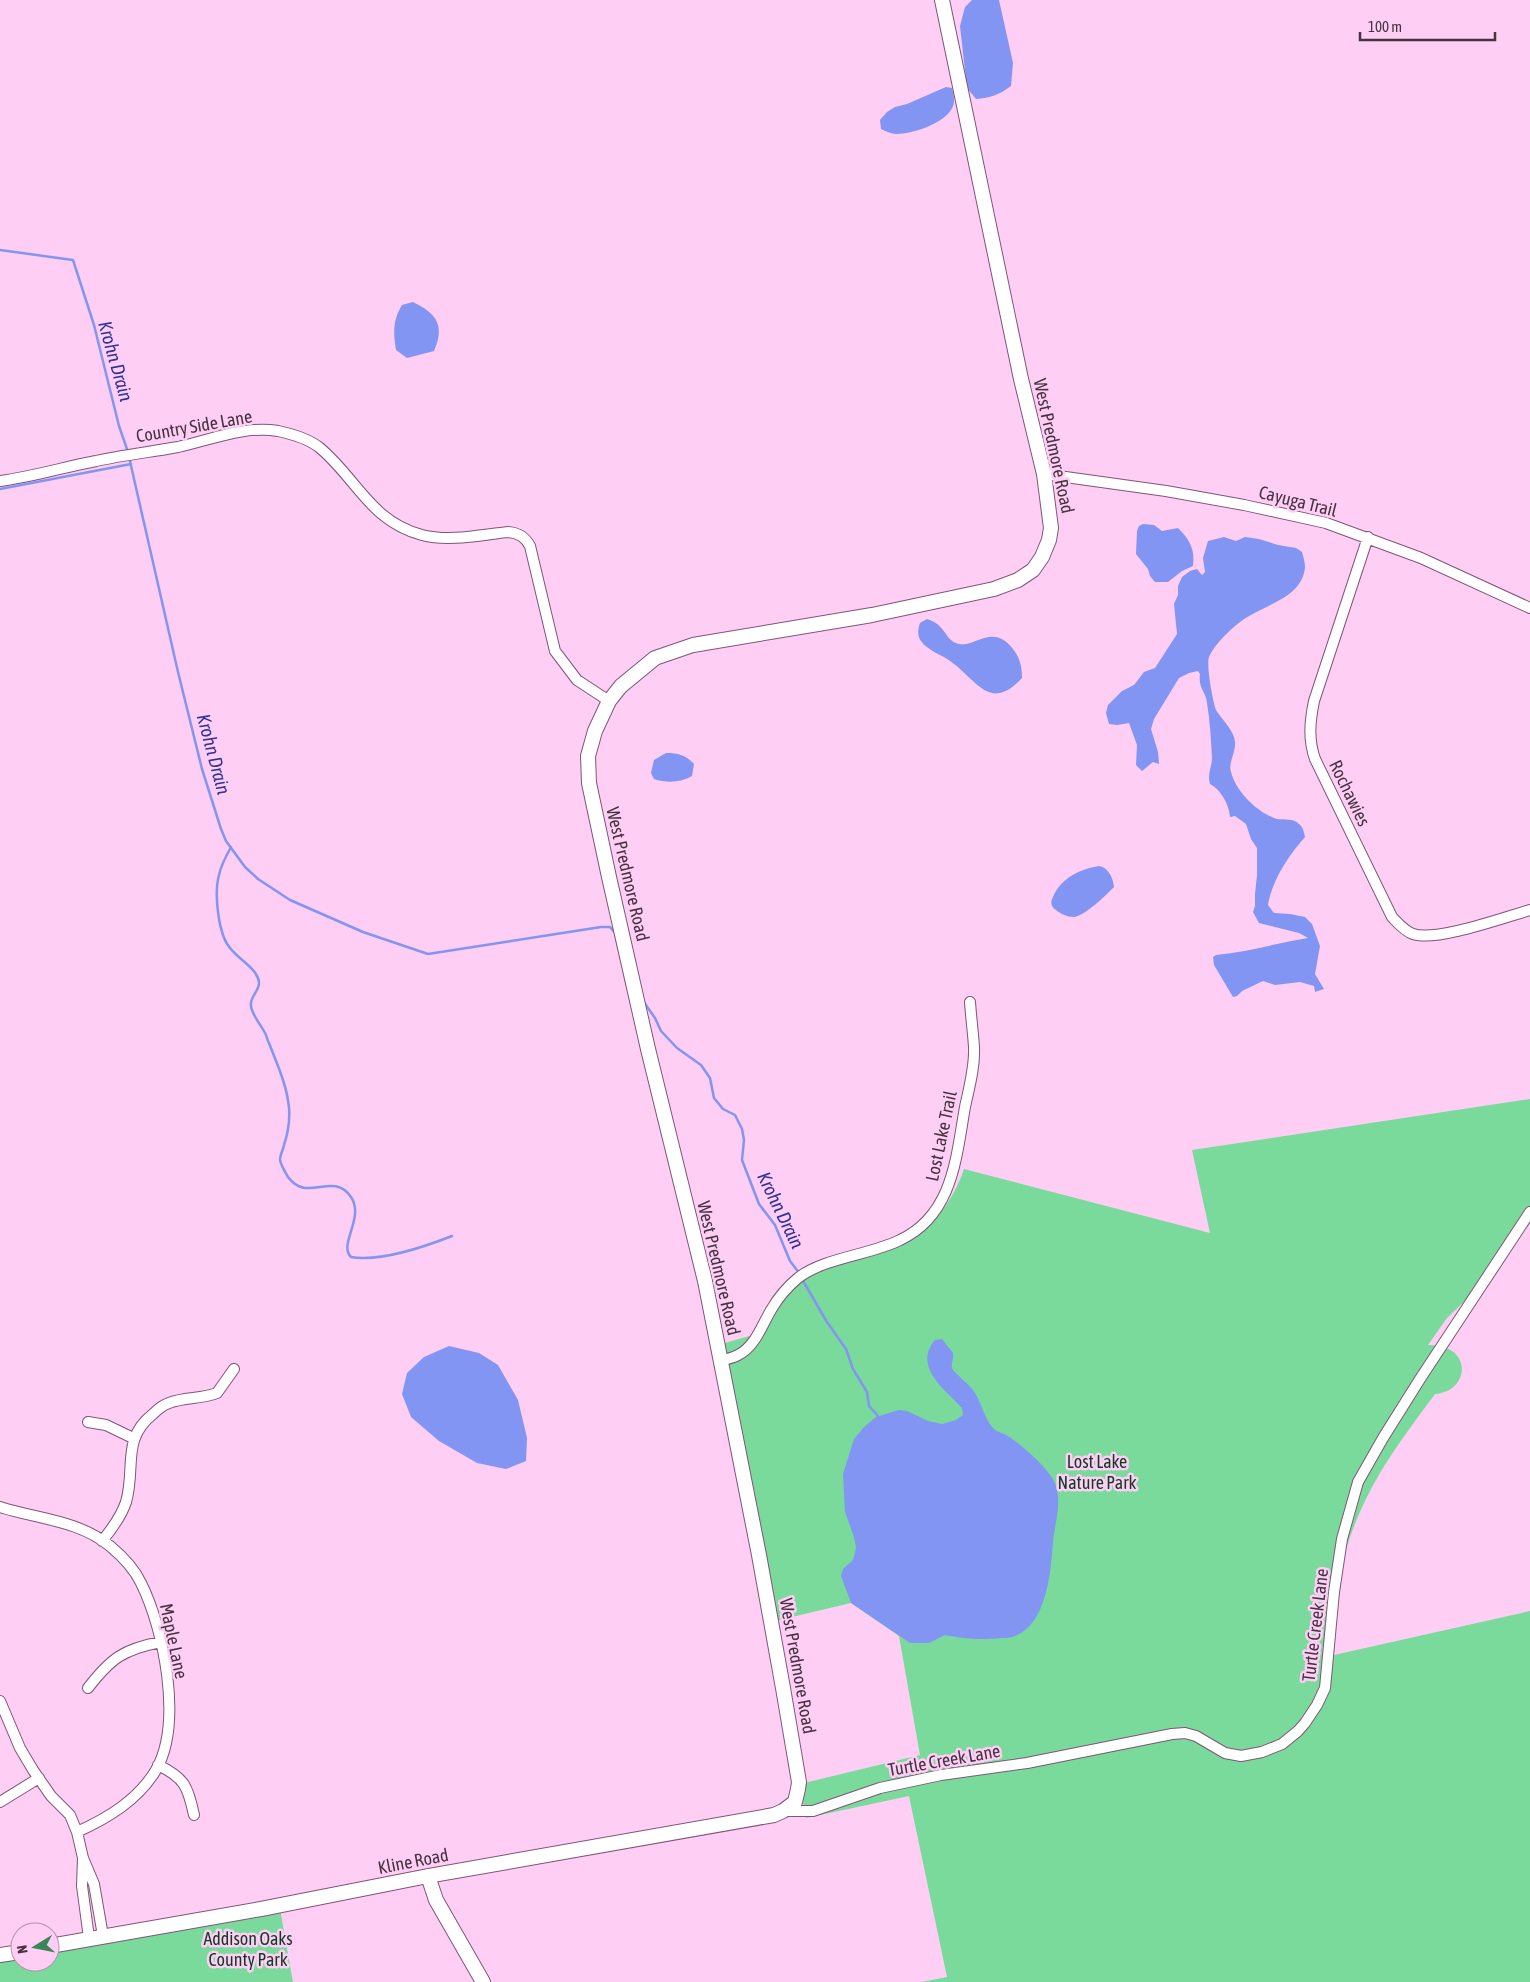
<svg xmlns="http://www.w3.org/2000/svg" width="1530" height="1982" viewBox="0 0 1530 1982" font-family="'Asap Condensed',sans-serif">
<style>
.green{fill:#7ada9b}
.water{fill:#8295f2}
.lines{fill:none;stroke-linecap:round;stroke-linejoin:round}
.stream{stroke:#8295f2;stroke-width:2.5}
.street-casing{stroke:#7f5577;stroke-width:12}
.secondary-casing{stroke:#7f5577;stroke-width:16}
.street{stroke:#fff;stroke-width:10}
.secondary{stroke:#fff;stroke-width:14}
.labels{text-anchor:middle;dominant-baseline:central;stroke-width:5;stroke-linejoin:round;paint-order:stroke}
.street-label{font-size:18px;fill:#453342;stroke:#fecef4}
.park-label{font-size:18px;fill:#0f3b21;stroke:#fecef4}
.water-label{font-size:19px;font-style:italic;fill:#2e329b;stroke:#fecef4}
</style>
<rect width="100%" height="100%" fill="#fecef4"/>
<path class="green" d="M1530 1099V1212L1476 1290 1447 1318 1428 1345C1474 1344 1470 1392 1435 1394 1416 1420 1396 1446 1380 1473 1348 1527 1328 1592 1334 1655L1530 1611V1982H922L947 1977 909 1796 806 1818 800 1784 920 1755 899 1636 851 1603 775 1621 721 1344 753 1335 780 1302 808 1273 922 1230C943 1213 955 1195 964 1169L1210 1233 1192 1150Z
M280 1909 293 1982H0V1955L20 1952V1962H50V1947Z"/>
<path class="water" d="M972 0H999L1013 63 1011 86C999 95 990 98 976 99L967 88 960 26 965 7Z
M946 87 952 88C953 92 954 96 954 100 955 121 913 134 896 134 891 134 886 131 881 129L880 120 887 112 895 107 907 104Z
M413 302C437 314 445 325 434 351L407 358 396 350C393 332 393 320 402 305Z
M1143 524 1154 525 1162 531 1178 528C1190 540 1195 549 1193 566L1182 571 1168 582H1155L1150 576 1148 569 1136 554 1137 531 1139 526Z
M1224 537 1236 541 1245 537 1259 539 1278 545 1296 548 1302 552C1303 556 1305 562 1305 567 1303 595 1271 603 1251 615 1237 622 1215 643 1209 657 1206 665 1213 702 1216 710 1222 720 1234 730 1235 742 1236 752 1228 763 1231 772 1236 792 1258 813 1277 819 1285 820 1293 818 1299 824 1303 827 1304 832 1305 837 1289 855 1272 880 1268 905L1274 913 1290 914 1305 917 1312 924 1320 946 1315 974 1324 989 1315 992 1314 986 1300 982 1275 985 1263 981 1242 991 1237 996 1233 997 1214 965 1213 957 1216 955C1248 952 1277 943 1308 938L1299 933 1259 923 1253 912 1255 906V894L1257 875V848L1251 839 1246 824 1235 816 1230 817C1229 804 1221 790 1210 784 1207 774 1212 767 1212 758 1211 740 1210 721 1207 703 1206 691 1198 689 1200 674L1198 671 1189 673 1179 678 1154 719 1151 729 1158 752 1159 764 1153 762 1142 771 1136 765 1137 745 1129 723 1117 725 1109 724 1106 713 1108 705 1122 691 1134 685 1144 672 1155 668 1177 634 1174 604 1178 595V586L1182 577 1190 571 1197 569 1202 575 1205 572 1203 558 1208 541Z
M927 619C946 625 944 638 956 643 973 651 991 621 1013 649 1020 658 1022 667 1022 678 990 713 977 680 950 661 942 655 927 650 921 641 917 636 918 628 920 623Z
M666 753C678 753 686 755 694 764L692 776C681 783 666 783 654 779L651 773 654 760Z
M1099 866C1109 868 1113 878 1114 887 1105 896 1086 915 1074 917 1067 917 1061 914 1056 910 1051 907 1050 902 1053 897 1061 878 1080 869 1099 866Z
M942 1339 953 1353C954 1358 951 1364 952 1368 954 1373 969 1384 973 1390 982 1402 984 1420 995 1430 999 1433 1004 1433 1008 1436 1022 1445 1047 1467 1054 1481 1063 1500 1055 1522 1053 1541 1051 1571 1047 1627 1012 1637 1009 1638 1005 1638 1001 1638 979 1640 966 1639 945 1635L929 1643H910L851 1603 841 1576 843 1569 853 1560 856 1548 854 1537 845 1512 843 1474 854 1439 864 1427 876 1417 899 1410 907 1411 928 1421 942 1424 956 1420 963 1415 962 1408C946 1390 912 1367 935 1340Z
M449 1346 479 1353 498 1365 518 1400 527 1438 526 1461 506 1469 477 1463 439 1441 411 1417 402 1394 407 1373 424 1357Z"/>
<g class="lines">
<path class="stream" d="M0 250 73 260 94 325 119 426 128 452
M129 457 178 672 202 769 221 829 226 841 245 867 258 879 290 900 363 932 428 954 601 927H610L615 933 631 1003
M0 489 131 464
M231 847C226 856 221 865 219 875 214 893 218 934 230 948 238 959 257 968 259 982 260 991 249 997 251 1006 252 1015 261 1025 265 1033 267 1036 267 1040 269 1043 277 1064 287 1085 289 1108 290 1120 288 1133 284 1145 283 1150 280 1155 280 1160 281 1165 285 1172 288 1177 308 1204 332 1170 351 1197 365 1218 338 1244 351 1257 381 1262 424 1247 452 1236
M643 1001 655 1018 661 1031 677 1048 701 1065 710 1078 714 1098 723 1109 735 1115 742 1129 744 1140 742 1160 759 1204 775 1225 790 1261 800 1274
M802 1279 827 1322 846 1349 853 1369 867 1392 869 1406 878 1416"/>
<defs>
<path id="street" d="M1044 474 1166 491 1244 505 1326 523 1421 558 1530 608
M0 481C32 477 64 467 96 461 123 455 151 452 178 447 210 440 246 425 278 431 292 434 309 439 320 448 357 479 370 521 422 535 449 542 480 535 508 532 519 533 525 537 530 546L555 651 577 680 609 701
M1368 537 1314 701C1310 721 1308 739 1315 759L1392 917C1398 923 1404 931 1413 934 1436 942 1505 917 1530 910
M720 1361C726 1359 733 1358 738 1355 755 1347 762 1325 771 1310 778 1298 787 1287 798 1278 823 1258 870 1255 900 1240 953 1215 956 1158 965 1107 969 1088 975 1067 974 1047 973 1032 971 1017 970 1002
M88 1422 106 1425 133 1438
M0 1507C37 1519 78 1520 110 1546 122 1556 134 1568 141 1583 164 1629 183 1723 156 1770 138 1800 108 1818 77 1832
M102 1541C112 1529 121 1517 126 1502 136 1468 121 1439 153 1414 157 1410 163 1405 169 1403 184 1397 202 1399 217 1393L234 1369
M88 1688C111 1658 124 1649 161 1642
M0 1701 20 1748 33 1770 51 1796 70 1815 77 1832 83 1858
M158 1765C185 1778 188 1787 194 1815
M0 1802 39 1778
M783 1811H813L880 1788 941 1775 1027 1763 1172 1734 1185 1733 1196 1736 1225 1753 1241 1756 1262 1752 1282 1744 1298 1731 1305 1723 1317 1705 1325 1688 1334 1592 1342 1539 1358 1482 1383 1438 1420 1379 1530 1212
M89 1938 82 1886 83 1858 94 1884 103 1936"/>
<path id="secondary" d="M428 1876 436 1900 483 1982
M50 1946 261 1909 428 1876 774 1815 783 1811 795 1802 798 1789 799 1782 783 1688 759 1555 705 1281 648 1049 609 877 589 783 588 756 595 731 609 701 621 686 655 658 693 645 872 615 994 589 1018 580 1033 570 1042 557 1049 540 1051 528 1044 474 1021 379 942 0
M0 1955 20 1952"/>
</defs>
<use href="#street" class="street-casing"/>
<use href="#secondary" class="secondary-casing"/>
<use href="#street" class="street"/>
<use href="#secondary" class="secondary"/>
</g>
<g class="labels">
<g class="street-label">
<text transform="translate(194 426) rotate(-10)">Country Side Lane</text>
<text transform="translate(1054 446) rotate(78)">West Predmore Road</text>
<text transform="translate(1298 501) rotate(14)">Cayuga Trail</text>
<text transform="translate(1350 793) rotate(64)">Rochawies</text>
<text transform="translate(628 874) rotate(77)">West Predmore Road</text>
<text transform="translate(941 1136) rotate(-78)">Lost Lake Trail</text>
<text transform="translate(719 1268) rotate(77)">West Predmore Road</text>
<text transform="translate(1315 1625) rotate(-83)">Turtle Creek Lane</text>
<text transform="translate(174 1641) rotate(78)">Maple Lane</text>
<text transform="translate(798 1666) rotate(80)">West Predmore Road</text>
<text transform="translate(944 1760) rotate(-10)">Turtle Creek Lane</text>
<text transform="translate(413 1861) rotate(-11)">Kline Road</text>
</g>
<g class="park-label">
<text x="1097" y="1461">Lost Lake<tspan x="1097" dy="21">Nature Park</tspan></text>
<text x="248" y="1938">Addison Oaks<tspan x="248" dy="21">County Park</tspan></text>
</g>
<g class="water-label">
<text transform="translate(116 361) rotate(74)">Krohn Drain</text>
<text transform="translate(214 754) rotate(75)">Krohn Drain</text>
<text transform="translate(781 1210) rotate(64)">Krohn Drain</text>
</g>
</g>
<g transform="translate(35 1947) rotate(260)"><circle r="24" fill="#fecef4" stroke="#b490ad"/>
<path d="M0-4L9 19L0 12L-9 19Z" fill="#398757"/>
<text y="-8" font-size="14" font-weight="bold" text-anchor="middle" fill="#453342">N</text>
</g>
<path d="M1360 32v8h135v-8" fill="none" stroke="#453342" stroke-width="2.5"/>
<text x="1368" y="32" font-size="15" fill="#453342" stroke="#fecef4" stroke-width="4" paint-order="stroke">100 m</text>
</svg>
